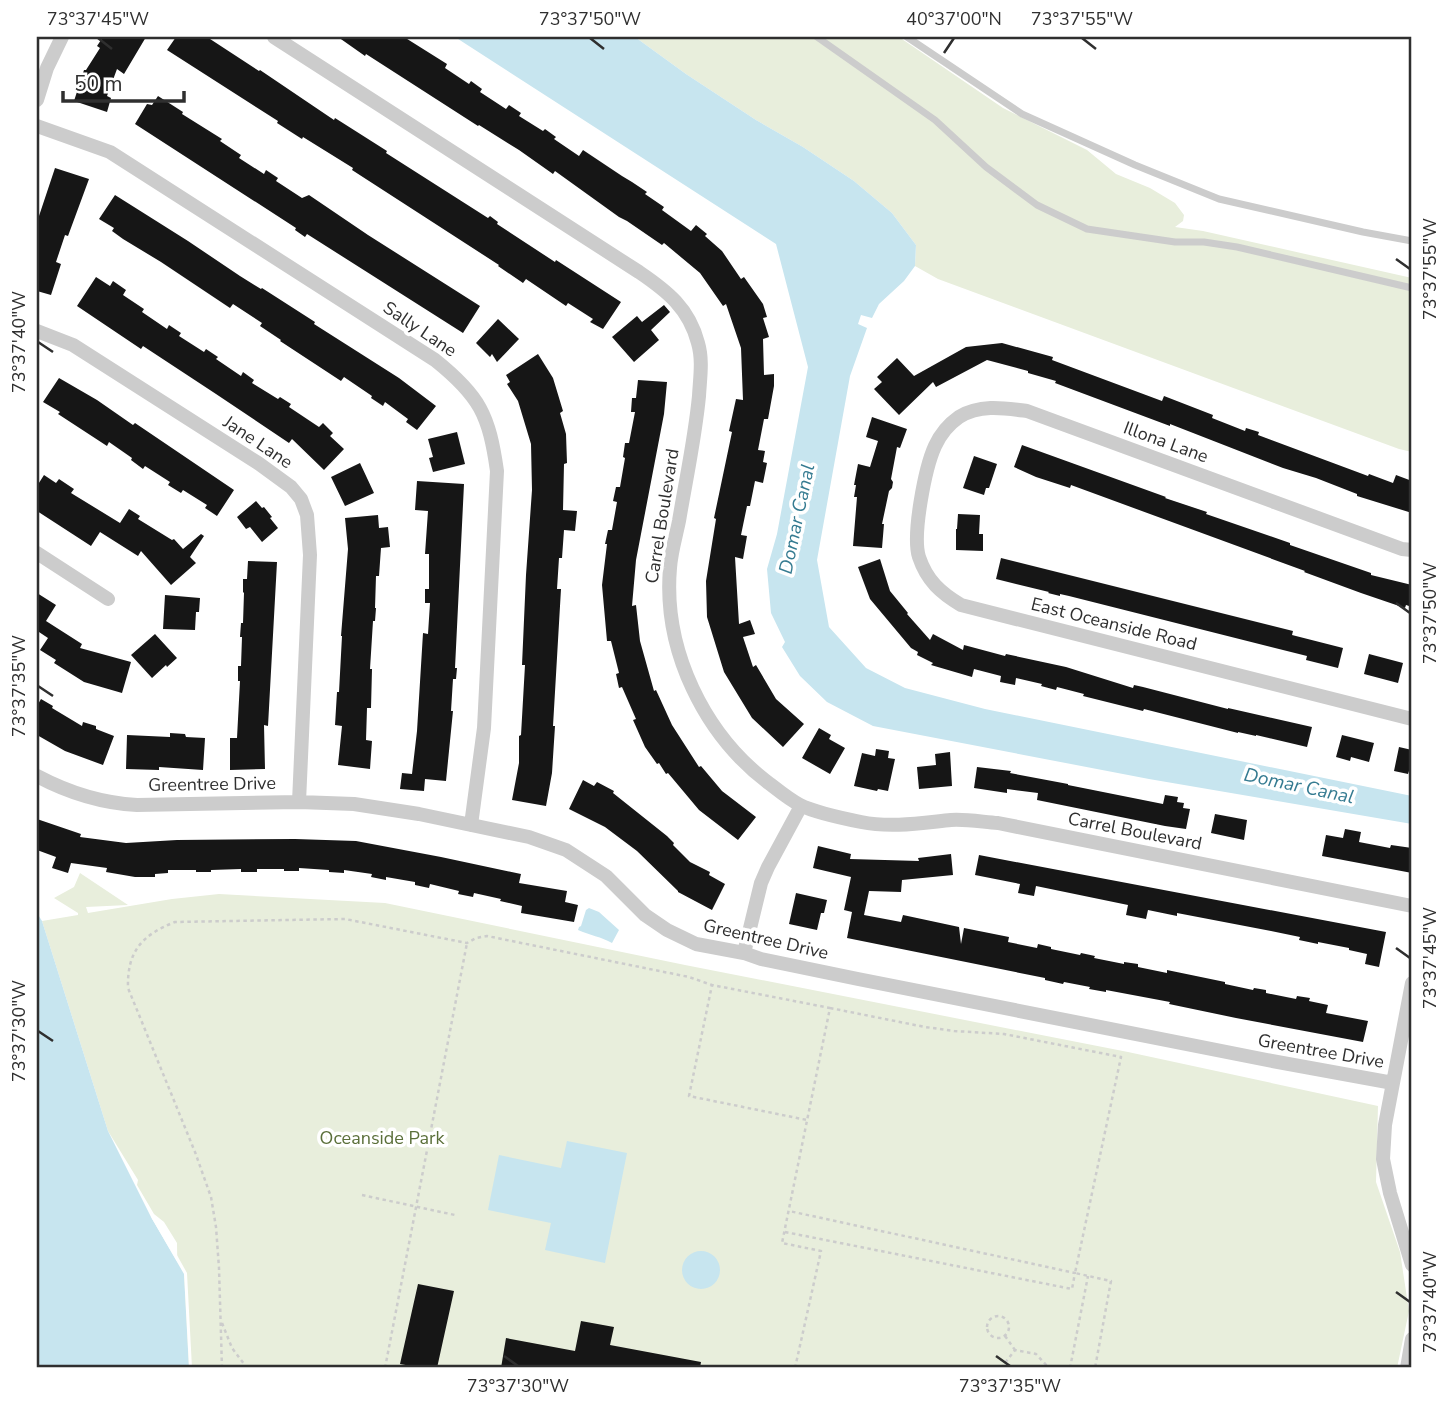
<svg xmlns="http://www.w3.org/2000/svg" width="1449" height="1405" viewBox="0 0 1449 1405" font-family="'Nunito Sans',sans-serif">
<style>
.green{fill:#e8eedc}
.water{fill:#c7e5ef}
.pier{fill:#fff}
.building{fill:#161616}
.lines{fill:none;stroke-linecap:round;stroke-linejoin:round}
.path{stroke:#ccc;stroke-width:2.5;stroke-dasharray:3.5 3.5;stroke-linecap:butt}
.service{stroke:#ccc;stroke-width:7}
.minor{stroke:#ccc;stroke-width:14}
.ticks{fill:none;stroke:#2f2f2f;stroke-width:2.5}
.labels{text-anchor:middle;dominant-baseline:central;stroke-width:7;stroke-linejoin:round;paint-order:stroke}
.street-label{font-size:18px;fill:#2f2f2f;stroke:#fff}
.park-label{font-size:18px;fill:#5a6f39;stroke:#fff}
.water-label{font-size:19px;font-style:italic;fill:#357b91;stroke:#fff}
.neatline{fill:none;stroke:#2f2f2f;stroke-width:2.5}
.ticks-label{font-size:18px;text-anchor:middle;fill:#2f2f2f}
</style>
<rect width="100%" height="100%" fill="#fff"/>
<path class="green" d="M635 37H899L1003 108 1087 150 1116 174 1150 188 1175 203 1184 215 1183 221 1175 227 1203 231 1412 278V452L1399 449 938 279 915 266 916 245 892 213 854 181 803 147 756 120 686 74Z
M80 873 128 905 86 907 88 913 172 899 219 894 385 903 685 965 1128 1052 1378 1106 1376 1182 1400 1252 1409 1311 1397 1368H179L177 1243 164 1222 154 1214 137 1185 138 1180 108 1131 42 921 78 915V913L54 898 74 887Z"/>
<path class="water" d="M455 37H635L686 74 756 120 803 147 854 181 892 213 916 245 915 266 904 281 879 304 872 318 861 315 858 324 867 328 850 376 817 560 829 627 866 668 905 688 985 709 1412 796V824L1149 779 873 726 827 702 800 676 782 647 785 642 771 613 767 569 777 534 808 367 776 244Z
M589 908 599 912 619 930 612 943C602 937 589 935 578 930L579 927 581 926 586 910Z
M37 913 42 921 108 1131 151 1217 184 1273 189 1368H37Z
M567 1141 627 1153 605 1263 545 1250 551 1223 488 1210 499 1155 561 1168Z
M682 1270a19 19 0 1 1 38 0a19 19 0 1 1-38 0Z"/>
<path class="pier" d="M151 1217 158 1221 187 1273 192 1368H189L184 1274Z"/>
<path class="building" d="M103 37H146L124 74 117 69 107 96 111 98 107 112 74 101 84 70H86L100 48 97 46Z
M176 37H207L259 71 260 70 334 120 335 118 387 151 386 153 488 218 490 216 498 222 497 224 555 262 556 260 621 302 603 329 590 322 593 319 568 303 566 306 526 279 523 283 498 266 499 265 352 170 353 168 303 137 302 139 277 123 278 121 167 50Z
M338 37H404L447 64 445 68 469 84 471 81 482 89 480 92 506 109 509 105 521 113 519 116 543 131 545 129 556 137 554 139 579 156 583 150 622 176 632 182 647 192 645 194 664 207 662 210 691 231 696 225 707 234 705 236 722 251 741 279 744 277 763 304 767 317 763 318 769 337 763 339 764 375 774 374V386L768 419H764L758 450 765 451 763 462 767 463 763 483 755 481 750 506H747L741 535 747 536 743 559 735 557 739 624 750 620 755 634 743 637 753 667 756 665 776 699 804 724 783 747 752 718 724 672 707 617 706 581 716 519 714 518 732 432 729 431 736 399 743 400 741 348 726 304 723 306 700 273 664 243 662 245 627 221 619 217 555 171 553 174 519 150 479 125 478 126 366 54 365 56Z
M158 96 183 112 182 114 222 139 220 141 241 155 239 158 264 174 266 170 278 178 276 181 302 198 309 195 368 235 480 306 463 333 307 234 305 237 295 230 296 228 135 124 147 104 152 105Z
M55 168 89 179 68 236 65 235 56 262 61 264 51 295 37 291V222Z
M115 195 188 241 240 276 261 289 262 288 315 322 314 324 399 378 436 406 417 430 406 422 408 419 385 402 383 406 371 398 372 396 344 377 341 381 280 341 281 340 260 326 262 323 233 304 230 308 161 262 123 239 112 231 114 228 99 219Z
M96 277 110 286 113 281 126 290 123 295 144 309 142 312 167 329 169 325 181 333 179 336 204 352 206 349 218 357 216 359 241 376 243 372 254 380 252 383 278 399 280 397 291 404 289 407 319 427 323 423 333 433 330 436 344 449 324 470 292 439 289 443 216 394 143 346 141 349 77 306Z
M664 305 670 312 651 330 659 340 634 362 612 337 637 316 642 322Z
M498 319 519 339 497 362 492 354 490 357 476 343Z
M1002 343 1053 357 1052 360 1162 401 1164 396 1213 415 1212 418 1245 431 1246 428 1259 432 1258 435 1368 476 1369 474 1393 483 1396 475 1412 481V513L1357 496V494L1316 478 1283 468 1170 424V426L1055 383 1056 381 1028 373V371L987 360 936 387 933 382 899 415 874 389 882 382 877 377 897 358 914 376 966 347Z
M538 354 553 378 563 411 560 413 566 434 567 463 564 464 563 510 577 511 575 531 564 530 562 558H559L557 589H561L553 726H555L552 773 546 806 512 800 519 763V736L521 735 525 665H522L526 575 532 490 531 444 518 401 507 384 510 382 506 375Z
M59 378 97 400 133 425 135 423 234 490 217 516 205 508 207 505 183 490 181 493 168 485 170 482 145 466 143 469 131 460 132 458 109 442 107 446 58 414 60 412 43 402Z
M638 380 667 382 664 414 636 560 632 606 636 605 640 641 654 691 656 690 672 725 699 767 701 766 722 791 756 817 738 840 699 810 668 773 666 774 659 763 657 764 645 747 633 720 636 719 622 687 619 688 616 674 619 673 611 641H607L602 585 607 544H605L608 530H612L617 502 613 501 616 487H620L625 458 623 457 625 443H629L635 412H631L632 398H636Z
M872 417 907 429 900 448 897 447 891 479 893 482 892 488 889 491 882 524H884L882 548 853 546 857 497H854L856 485H854L858 464 870 467 878 441 866 437Z
M457 432 465 464 433 472 429 458 433 457 428 439Z
M1022 445 1166 497 1165 498 1207 512 1206 514 1290 543V545L1371 573V575L1412 585V607L1406 605 1405 608 1361 593 1304 572 1305 571 1101 496 1071 485 1070 488 1036 477 1014 467Z
M974 456 997 464 989 488H986L984 495 963 488Z
M360 463 374 493 345 506 331 477Z
M44 475 56 483 59 479 74 489 71 493 120 523 129 509 140 516 138 519 172 540 174 539 183 549 201 534 204 536 190 557 196 563 171 585 141 551 138 556 100 532 91 546 37 511V486Z
M417 481 464 484 455 668H457L456 679H453L451 711H453L446 781 425 779 424 791 400 789 402 773 412 774 417 731 423 633 428 634 430 603H425V589H429V554H425L428 511 415 510Z
M256 501 262 508 264 507 272 517 270 518 278 528 262 542 250 527 246 529 237 517Z
M958 514 980 515 979 534H983V551L956 550V529H957Z
M378 515 379 528 388 527 390 547 381 548 379 576H376L375 608H376L375 621H373L370 669H372L371 708H367L366 740 372 741 370 769 338 765 342 726 335 725 337 692H339L342 636H341L348 549 345 518Z
M1001 558 1293 631 1292 635 1343 648 1338 668 1306 660 1307 656 1069 596 1060 594V596L1048 593 1049 592 996 579Z
M880 559 890 591 908 613 907 614 930 640 933 634 963 650 964 645 1005 656 1006 654 1066 667 1133 688 1134 685 1143 687 1228 709V708L1312 727 1307 747 1256 735V736L1238 732V733L1144 709 1143 711 1083 696 1084 694 1057 687 1056 690 1041 686 1042 684 1016 678 1015 685 1000 682 1001 676 974 669 972 677 931 665 933 663 917 655 918 652 911 648 870 599 858 567Z
M248 561 277 562 268 726 264 725 265 769 230 770V738H237L240 681H238V666H241L242 637H240L241 623H243L244 593 243 592V579H247Z
M37 593 56 605 46 621 82 644 80 648 131 662 122 693 84 682 54 663 56 660 40 650 48 638 39 632 37 635Z
M165 595 200 598 199 612H196L195 630 163 629Z
M155 634 177 658 167 667 166 665 152 678 131 655Z
M1369 654 1403 663 1398 683 1364 674Z
M41 699 53 706 52 708 82 726 83 722 96 726V729L114 736 103 765 65 751 37 735V706Z
M819 728 831 735 829 739 845 748 830 774 802 758Z
M170 733 185 734 186 737 205 738 203 770 159 767V770L126 769 127 735 170 737Z
M1342 735 1374 743 1369 762 1351 757 1350 761 1336 757Z
M1399 747 1412 750V771H1409L1408 774 1394 771Z
M876 749 889 751 888 758 895 759 888 791 878 789 877 791 854 786 862 753 875 756Z
M950 752 952 786 919 789 917 767 936 765 935 754Z
M977 767 1011 771 1010 773 1068 784V785L1163 804 1165 795 1178 797 1177 802 1184 803 1183 808 1190 809 1186 829 1165 826 1037 800 1038 793 1007 789V793L974 788Z
M583 780 594 786 597 782 614 791 613 793 667 836 674 843 673 845 690 862 710 872 709 875 725 884 712 910 678 892V891L637 851 605 827 569 809Z
M1215 814 1247 820 1244 840 1211 833Z
M37 819 81 834 80 837 126 843 177 840 295 839 356 841 441 857 521 874 519 883 567 891 565 902 578 905 574 922 521 913 522 906 500 901 501 899 474 893 473 897 458 894 459 891 430 884 429 888 415 885V882L386 877V880L371 877 372 874 344 870V873L329 872V870L299 868V871H284V869H257V872H241V869L211 870V872H196V870H168V873L155 874V877H135L106 872 107 868 71 863 68 873 52 868 56 857 37 850Z
M1345 829 1361 832 1359 842 1390 848 1391 845 1412 848V873L1322 856 1326 835 1343 838Z
M818 846 851 854 850 859 919 861 918 858 951 854 953 875 902 880 901 892 869 891 864 915 901 922 903 915 959 927 961 944 964 928 1009 937 1008 942 1037 948 1038 944 1051 947V949L1080 955 1081 953 1095 956 1094 958 1124 964V962L1138 964V967L1167 973V970L1225 982V984L1253 990 1254 988 1266 990V993L1296 999 1297 996 1310 998 1309 1001 1328 1005 1326 1013 1368 1021 1363 1042 1236 1018 1169 1004 1170 1002 1106 990V992L1089 989 1090 987 1064 982 1063 984 1045 980V978L847 938 852 912 844 910 851 877 813 868Z
M979 855 1386 932 1379 967 1365 964 1367 954 1349 950V948L1318 942V944L1299 940 1300 937 1271 931 1177 913V916L1148 910 1146 919 1126 915 1128 905 1036 886 1034 896 1018 893 1020 884 975 875Z
M796 893 827 900 824 913H821L817 930 789 924Z
M418 1284 454 1291 437 1368H422L400 1364Z
M581 1321 614 1327 610 1345 701 1362 700 1368H501L506 1338 575 1351Z"/>
<g class="lines">
<path class="path" d="M830 1008 925 1027 954 1031 1004 1034 1121 1057 1075 1273 1111 1281 1095 1368
M362 1195 455 1215
M785 1232 1072 1289 1075 1273 789 1211
M987 1327a11 11 0 1 1 22 0a11 11 0 1 1-22 0Z
M222 1323 232 1348 247 1368
M1005 1336 1015 1350
M222 1368 219 1268 216 1227 211 1197 195 1152 128 988C127 951 142 935 175 922L345 919 467 943 476 938 487 936 689 977 712 985
M385 1368 467 943
M795 1368 821 1251 782 1243 830 1008 712 985 689 1096 807 1120
M1001 1368 1015 1350 1036 1354 1049 1368
M1070 1368 1088 1276"/>
<path class="service" d="M817 37 935 120 986 167 1037 205 1087 229 1175 242H1204L1237 247 1412 288
M907 37 1022 114 1135 165 1219 199 1363 232 1412 241"/>
<path class="minor" d="M274 37 639 272C667 291 689 308 698 343 703 360 700 378 699 396 695 438 686 479 679 521 676 536 671 552 670 568 663 650 704 735 770 784 779 791 790 800 800 805 814 812 846 819 861 822 891 828 921 823 951 820 966 819 983 822 998 823L1412 906
M37 100 47 68 62 37
M37 126 110 152 435 360C480 396 489 415 497 471L484 728 471 825
M37 331 73 345 258 463 291 487 301 499 307 515 310 555 299 802
M1412 550 1402 549 1027 411C1004 408 980 404 959 417 949 424 940 435 935 446 925 468 912 535 919 557 927 581 941 593 961 605L1412 719
M37 553 108 599
M37 776C69 793 100 803 137 805L299 802 354 804 419 814 529 837 566 850 606 876 645 915 667 930 696 944 744 953 761 959 858 979 1267 1060 1393 1083
M744 953 761 883 768 867 801 806
M1412 983 1385 1125 1383 1159 1390 1193 1412 1265
M1407 1368 1412 1339"/>
</g>
<path class="ticks" d="M98 38 112 49M590 38 604 49M1082 38 1096 49M944 53 954 38M1396 259 1410 269M38 342 53 352M1396 603 1410 613M38 686 53 696M1396 948 1410 958M38 1031 53 1041M1396 1292 1410 1302M504 1356 518 1366M996 1356 1010 1366"/>
<g class="labels">
<g class="street-label">
<text transform="translate(420 329) rotate(34)">Sally Lane</text>
<text transform="translate(258 442) rotate(34)">Jane Lane</text>
<text transform="translate(1166 442) rotate(20)">Illona Lane</text>
<text transform="translate(662 516) rotate(-81)">Carrel Boulevard</text>
<text transform="translate(1114 624) rotate(14)">East Oceanside Road</text>
<text transform="translate(212 784) rotate(-1)">Greentree Drive</text>
<text transform="translate(1135 831) rotate(11)">Carrel Boulevard</text>
<text transform="translate(766 939) rotate(13)">Greentree Drive</text>
<text transform="translate(1321 1051) rotate(10)">Greentree Drive</text>
</g>
<g class="park-label">
<text x="382" y="1138">Oceanside Park</text>
</g>
<g class="water-label">
<text transform="translate(797 519) rotate(-78)">Domar Canal</text>
<text transform="translate(1299 786) rotate(12)">Domar Canal</text>
</g>
</g>
<rect width="1449" height="1405" fill="none" stroke="#ffffff" stroke-width="77"/>
<path d="M63 91v10h121v-10" fill="none" stroke="#2f2f2f" stroke-width="3.5"/>
<text x="74" y="91" font-size="21" fill="#2f2f2f" stroke="#ffffff" stroke-width="5" paint-order="stroke">50 m</text>
<rect x="38" y="38" width="1372" height="1328" class="neatline"/>
<g class="ticks-label">
<text x="98" y="25">73°37'45"W</text>
<text x="590" y="25">73°37'50"W</text>
<text x="954" y="25">40°37'00"N</text>
<text x="1082" y="25">73°37'55"W</text>
<text transform="translate(1430 269) rotate(-90)" y="6">73°37'55"W</text>
<text transform="translate(19 342) rotate(-90)" y="6">73°37'40"W</text>
<text transform="translate(1430 613) rotate(-90)" y="6">73°37'50"W</text>
<text transform="translate(19 686) rotate(-90)" y="6">73°37'35"W</text>
<text transform="translate(1430 958) rotate(-90)" y="6">73°37'45"W</text>
<text transform="translate(19 1031) rotate(-90)" y="6">73°37'30"W</text>
<text transform="translate(1430 1302) rotate(-90)" y="6">73°37'40"W</text>
<text x="518" y="1392">73°37'30"W</text>
<text x="1010" y="1392">73°37'35"W</text>
</g>
</svg>
